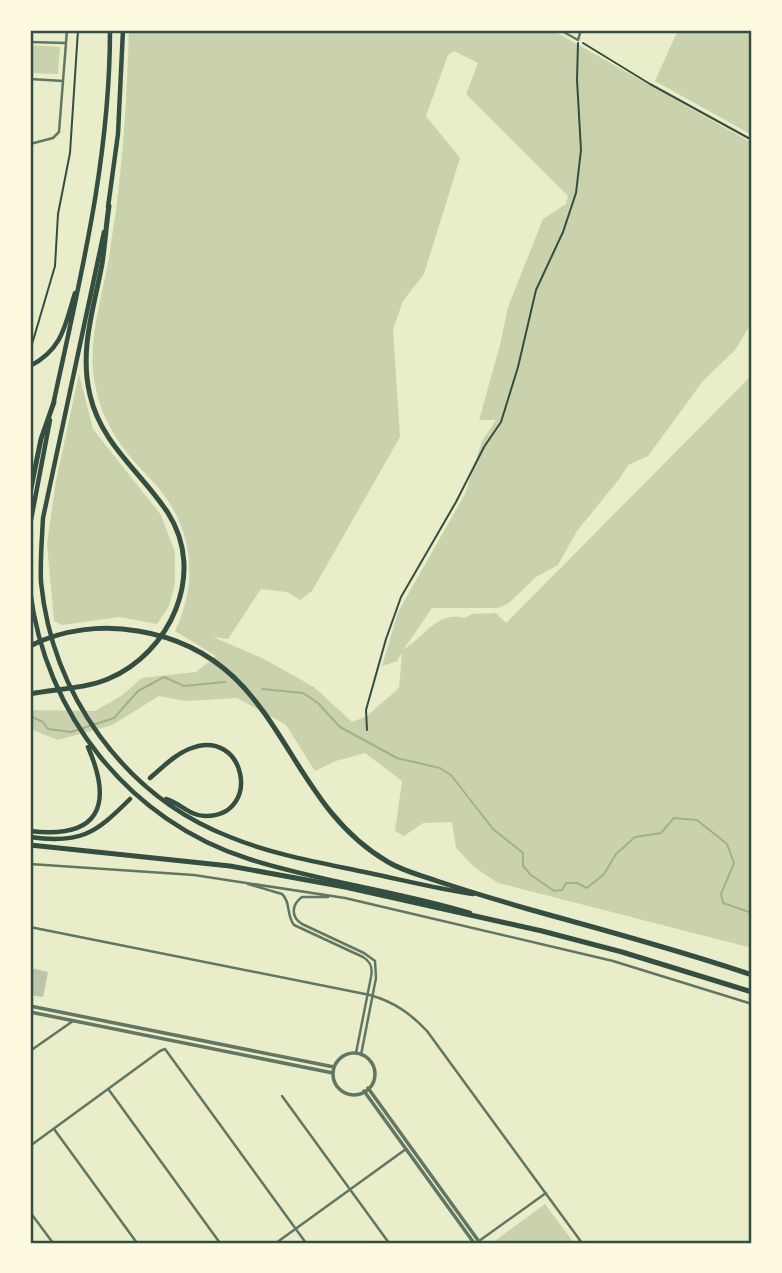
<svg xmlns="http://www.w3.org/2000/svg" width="782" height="1273" viewBox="0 0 782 1273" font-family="'Titillium Web',sans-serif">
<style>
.green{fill:#cad2ad;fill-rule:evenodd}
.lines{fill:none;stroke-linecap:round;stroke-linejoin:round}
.stream{stroke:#a3b18a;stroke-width:2}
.building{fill:#bcc5a7}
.path{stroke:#344e41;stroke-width:2}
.pedestrian{stroke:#617663;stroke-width:2.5}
.minor{stroke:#617663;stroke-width:2.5}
.tertiary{stroke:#617663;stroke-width:3.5}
.primary{stroke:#344e41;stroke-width:4.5}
.motorway{stroke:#344e41;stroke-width:5}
.neatline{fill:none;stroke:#344e41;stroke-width:2.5}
</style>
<rect width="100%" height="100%" fill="#e9edc9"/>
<path class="green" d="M129 30H552L752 143V322L735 350 703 381 648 456 628 465 620 478 577 531 558 565 536 577 509 603 498 608H432L404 649C426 636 436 611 465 618L472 614 496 613 506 623 752 375V948L498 883 474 867 456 848 452 822 423 823 404 836 395 831 402 781 365 753 336 761 315 771 286 725 237 698 185 701 159 696 112 725 58 740 30 729V710L95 711 121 696 142 678 196 672 216 656 175 631C195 589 195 544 170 504 160 487 145 474 132 459 115 439 101 415 96 389 86 346 100 306 108 263 111 246 113 228 116 210 124 150 127 90 129 30ZM454 51 478 63 466 94 568 196 566 204 543 219 508 307 500 345 479 420H496L482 441 465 494 398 612 382 666 397 661 402 653 399 688 367 716 352 722 314 687 262 658 213 637 228 639 261 589 287 592 300 600 312 591 400 437 393 329 403 301 424 274 460 158 426 116 448 55Z
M678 30H752V135L655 81Z
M30 45 60 47 58 74 30 73Z
M79 374 93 429 161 515 175 552V583L169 606 157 624 119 617 62 625 54 621 47 544 56 481Z
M545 1204 574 1243H492Z"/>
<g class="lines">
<path class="stream" d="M262 689 303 693 318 703 340 727 397 758 440 768 451 775 493 829 523 853V866L531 875 554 891 562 890 566 883H577L587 888 604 874 616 854 635 837 661 833 674 818 697 820 727 844 734 863 721 894 723 903 752 913
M30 716 43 722 48 729 71 732 114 718 138 691 164 677 184 686 225 682"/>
</g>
<path class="building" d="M30 968 48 972 43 997 30 995Z"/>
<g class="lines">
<path class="path" d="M583 43 650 84 752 140
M30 351 55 266 58 214 70 153 78 30
M367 730 366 710 386 639 401 597 456 502 484 447 501 422 518 367 536 290 563 232 576 193 581 150 577 80 578 43"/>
<path class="pedestrian" d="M282 1096 389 1243"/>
<path class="minor" d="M560 30 578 40 581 30
M30 42 66 43
M30 79 63 81
M30 144 53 138 59 132 67 30
M30 864 194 875 345 898 613 961 752 1004
M248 884 282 894C291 902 286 915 294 925L363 957C371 962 373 968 371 977L356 1053
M328 897H302C291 905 291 917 302 924L364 953 375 961 376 978 361 1055
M30 927 370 995C394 1002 410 1013 427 1031L582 1243
M30 1051 73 1021
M109 1090 220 1243
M54 1129 137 1243
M30 1146 160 1051 165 1049 306 1243
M30 1212 53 1243
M479 1241 546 1193
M276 1243 406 1149"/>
<path class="tertiary" d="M30 1006 334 1067
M30 1012 333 1073
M333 1074a21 21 0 1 1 42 0a21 21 0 1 1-42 0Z
M368 1088 480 1243
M364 1091 474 1243"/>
<path class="primary" d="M108 207 118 134 123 30
M104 232 43 518C42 539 40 560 41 582 52 694 124 796 230 837 274 855 322 863 369 873 403 880 438 889 473 894
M30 366C63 349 65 325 75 293
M53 405C80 279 110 160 110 30
M30 525 50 420
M30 590C45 714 129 821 249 859 321 882 398 891 470 913
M150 778C162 768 174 755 189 749 246 725 263 817 205 816 190 816 180 803 166 799
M30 831C98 839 114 807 88 747
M30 837C80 844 95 834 130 799"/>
<path class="motorway" d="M30 493 41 439 54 402
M30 646C63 629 102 625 138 631 285 655 278 798 388 862 403 871 420 875 437 881 467 891 497 900 528 909 603 930 679 950 752 975
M30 694C55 689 84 689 108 679 170 653 207 574 168 513 141 472 101 444 90 395 79 350 94 308 102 264 105 245 106 225 109 206
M30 845 230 866 345 887 542 931 622 952 752 992"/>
</g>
<rect width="782" height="1273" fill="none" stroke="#fefae0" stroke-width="63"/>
<rect x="32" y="32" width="718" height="1210" class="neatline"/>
</svg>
